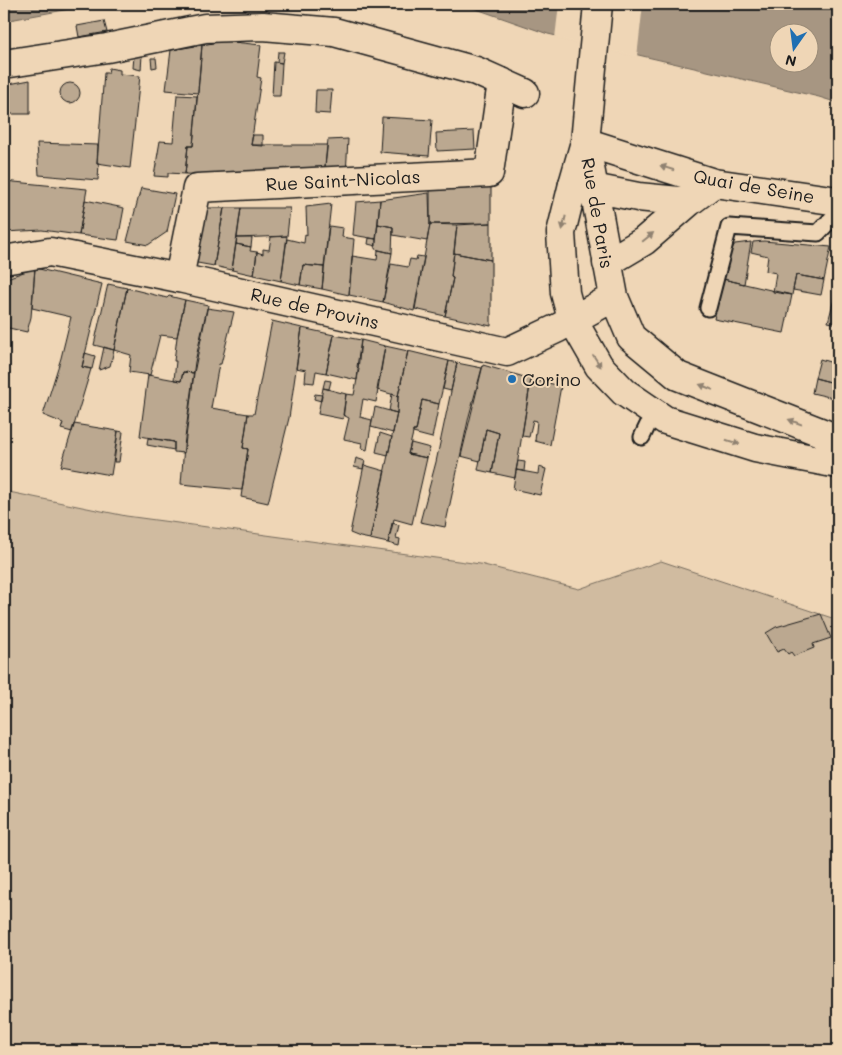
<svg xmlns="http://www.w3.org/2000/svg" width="842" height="1055" viewBox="0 0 842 1055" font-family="Mali,sans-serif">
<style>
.green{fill:#d0bba0;stroke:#766c5e}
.water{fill:#a79682;stroke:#6f6559;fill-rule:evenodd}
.pier{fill:#efd6b6}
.building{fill:#bba890;stroke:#1c1c1c}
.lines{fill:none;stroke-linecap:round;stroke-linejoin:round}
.service-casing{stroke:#1c1c1c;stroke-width:19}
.minor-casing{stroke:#1c1c1c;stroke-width:31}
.secondary-casing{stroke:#1c1c1c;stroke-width:31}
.primary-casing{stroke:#1c1c1c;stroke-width:31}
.service{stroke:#efd6b6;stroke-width:15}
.minor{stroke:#efd6b6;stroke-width:28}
.secondary{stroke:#efd6b6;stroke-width:28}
.primary{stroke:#efd6b6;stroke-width:28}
.oneway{fill:#908271}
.poi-dot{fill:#1f6fb2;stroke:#efd6b6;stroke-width:2}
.labels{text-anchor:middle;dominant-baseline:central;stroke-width:4;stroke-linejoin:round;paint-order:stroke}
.street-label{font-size:18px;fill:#1c1c1c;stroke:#efd6b6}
.poi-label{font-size:18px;fill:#1c1c1c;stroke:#efd6b6;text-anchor:start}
</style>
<rect width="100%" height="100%" fill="#efd6b6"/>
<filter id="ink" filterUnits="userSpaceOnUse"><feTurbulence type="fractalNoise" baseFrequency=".02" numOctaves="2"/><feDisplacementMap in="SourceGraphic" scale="10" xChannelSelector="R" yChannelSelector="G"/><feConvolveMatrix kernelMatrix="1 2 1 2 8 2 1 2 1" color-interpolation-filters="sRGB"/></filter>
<g filter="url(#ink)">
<path class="green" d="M4 491 126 516 480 564 579 589 661 561 838 620V1051H4Z"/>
<path class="water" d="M4 4H97L4 21Z
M462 4H838V103L819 97 548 34ZM780 32H810V62H780Z"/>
<path class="pier" d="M559 4H643L637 57 555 38Z"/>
<path class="building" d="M104 21 107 32 79 37 77 26Z
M224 41 261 45 257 77 261 78 251 145H327L324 176 283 178 185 174 188 146H193L202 45Z
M202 45 198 93 166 90 171 50Z
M278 52H284L282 63 277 62Z
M142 55 141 70 133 68 134 56Z
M151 58H156L157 67 152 68Z
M274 62 282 63 280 96H272Z
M109 68 120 70V74L140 76 130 168 97 163 104 73H108Z
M30 80V114H4V85Z
M60 93a10 10 0 1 1 20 0a10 10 0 1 1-20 0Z
M316 90H332L330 114 315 113Z
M177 95 197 96 193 146H188L185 174 168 173V177L154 176 160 141 173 142Z
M382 117 432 120 429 156 380 152Z
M474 131 475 149 437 151 436 133Z
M253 135H263V146L251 145Z
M348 139 346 175 324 176 328 140Z
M37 143 98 145 97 163H99L98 180 39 175Z
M4 181 87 189 79 235 42 230 4 232Z
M491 187V223L430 224V189Z
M141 188 175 194 167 232 148 245 127 241Z
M429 193 430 224 427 241 393 235V227L378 224 380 200Z
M85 200 124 208 118 240 79 235Z
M380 200 376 239 353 235 356 202Z
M331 204 324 267 303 265 300 285 281 281 287 239 304 243 305 234 307 235 306 207Z
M204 208H224L214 266 192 262Z
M224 208H241L232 270 214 266Z
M241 208H290L287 236 237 238Z
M491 223V260L454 253 457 225Z
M378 224 393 227 392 253 375 249Z
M430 224 457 225 451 277 453 278 445 316 415 309Z
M329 226 343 228 342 237 354 239 349 295 322 289Z
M287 236 281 281 254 275 257 252 263 254V249L269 250 271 237Z
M237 238H252L251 247 236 244Z
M369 238 376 239V246L368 244Z
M764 241 831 247 824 280 796 275 792 295 773 292 776 273 766 271 768 256 751 252 753 242Z
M751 242 744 284 723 279 728 255 735 244Z
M236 244 251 247 250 251 257 252 254 275 232 270Z
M378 250 392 253 383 302 349 295 352 256 377 260Z
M454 253 491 260V326L445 316 453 278 451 277Z
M417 256 424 257 414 311 383 302 391 264 408 267 410 259 416 260Z
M303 265 324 267 322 289 300 285Z
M35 268 102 284 82 367 91 369 72 432 61 429 63 423 43 415 61 358 71 317 32 308Z
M35 268 31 317 27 332 4 327V279Z
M796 275 824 280 821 295 793 290Z
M723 279 792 295 784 333 714 319Z
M838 280V305L833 303Z
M108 284 127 288 114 350 94 345Z
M127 288 167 298 169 296 185 300 177 337 160 335 150 375 129 372 131 355 114 350Z
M185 300 208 305 194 373 183 372 181 381 174 380 176 361H174L177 337Z
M833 303 838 305V324L828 322Z
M207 308 234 312 221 364H219L211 408 248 414 243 448 248 449 242 490 181 484 184 446 195 362Z
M272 321 302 328 289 418 268 503 241 497 248 449 243 448 248 414H254Z
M302 328 334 335 326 373 316 371 314 383 305 382 306 370 296 368Z
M334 335 361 340 357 380 326 373Z
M361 340 385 346 376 402 363 399 360 417 372 420 367 450 361 448 362 443 344 439 349 418 343 415 346 394 354 395 359 369 357 367Z
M385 346 408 351 398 396 377 390Z
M104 347 114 350 110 366 99 370Z
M408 351 449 361 439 404 422 400 416 431H413V433L408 454 427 458 412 524 394 519 388 543 370 539 397 413 398 396Z
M85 353 95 356 92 369 82 367Z
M820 359 836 364 838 359V384L815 378Z
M449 361 457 363 451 391 443 389Z
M457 363 482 368 469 416 445 527 420 522 436 462Z
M483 365 531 379 515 478 492 473 499 433 486 429 480 461 461 456Z
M183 372 194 373 184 453 174 452V442L140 436 148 375 181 381Z
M815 378 838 384V399L812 393Z
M531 379 561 386 550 445 535 441 537 421 533 420 529 437 522 436Z
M325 380 331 381 329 389 323 388Z
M323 388 346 394 343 419 318 414Z
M315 394 322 395 321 401 314 399Z
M392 394 398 396 397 413 389 411Z
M422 400 439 404 432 438 413 433V431H416Z
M375 407 397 413 393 433 371 427Z
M74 424 118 431 111 475 61 466Z
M486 429 499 433 492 473 478 470Z
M118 431 123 432 119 462H114Z
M380 433 392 437 388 455 376 452Z
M148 438 174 442V450L147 445Z
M411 443 430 448 427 458 408 454Z
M356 458 365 461 363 469 354 467Z
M518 461 525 462 524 471 516 470Z
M364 465 385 471 370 539 360 537 350 533Z
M539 467 546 469 540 495 513 489 516 470 538 474Z
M392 523 399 525 396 538 400 539 399 546 388 543Z
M821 614 831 638 813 644 814 648 794 656 791 652 788 654 784 649 777 652 766 633 776 627Z"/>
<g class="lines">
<defs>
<path id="service" d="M708 308 729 227 818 233 838 212
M642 437 654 412"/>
<path id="minor" d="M4 64 107 48 205 28 263 26 334 32 476 71 525 93
M179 278 197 188 489 173 502 82"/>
<path id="secondary" d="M585 142 714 183 838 201
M573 184 638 197 689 202
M607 263 644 241 689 202 714 183"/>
<path id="primary" d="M598 4 585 142 573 184 561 233 565 293 572 319 599 366 624 392 665 420 755 448 838 464
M586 146 614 297 631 337 678 376 838 439
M4 260 50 252 179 278 507 352 558 328 614 297"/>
</defs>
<use href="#service" class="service-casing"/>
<use href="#minor" class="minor-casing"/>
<use href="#secondary" class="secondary-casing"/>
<use href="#primary" class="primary-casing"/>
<use href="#service" class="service"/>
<use href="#minor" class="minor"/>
<use href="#secondary" class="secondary"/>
<use href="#primary" class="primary"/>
</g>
<defs><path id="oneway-solid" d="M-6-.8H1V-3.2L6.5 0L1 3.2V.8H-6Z" transform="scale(1.25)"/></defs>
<g class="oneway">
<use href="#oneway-solid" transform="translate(667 168) rotate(-162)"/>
<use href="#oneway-solid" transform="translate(564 223) rotate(103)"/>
<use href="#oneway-solid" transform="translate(648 237) rotate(-39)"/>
<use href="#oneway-solid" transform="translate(597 361) rotate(57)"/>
<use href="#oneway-solid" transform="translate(706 387) rotate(-158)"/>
<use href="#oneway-solid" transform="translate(795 422) rotate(-159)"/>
<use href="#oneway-solid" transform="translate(733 442) rotate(18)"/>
</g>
</g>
<circle class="poi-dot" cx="512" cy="379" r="5"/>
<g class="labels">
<g class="street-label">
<text transform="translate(343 180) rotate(-3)">Rue Saint-Nicolas</text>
<text transform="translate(754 186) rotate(10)">Quai de Seine</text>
<text transform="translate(598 213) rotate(80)">Rue de Paris</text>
<text transform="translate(315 308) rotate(13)">Rue de Provins</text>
</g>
<g class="poi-label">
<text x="522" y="379">Corino</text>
</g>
</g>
<rect width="842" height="1055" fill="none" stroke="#efd6b6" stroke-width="20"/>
<rect x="10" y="10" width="822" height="1035" fill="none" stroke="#1c1c1c" stroke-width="2" filter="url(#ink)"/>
<g transform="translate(794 48) rotate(194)"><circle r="24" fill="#efd6b6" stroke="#9b8c78"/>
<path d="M0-4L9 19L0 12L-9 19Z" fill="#1f6fb2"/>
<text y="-8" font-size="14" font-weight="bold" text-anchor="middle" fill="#1c1c1c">N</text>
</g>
</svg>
